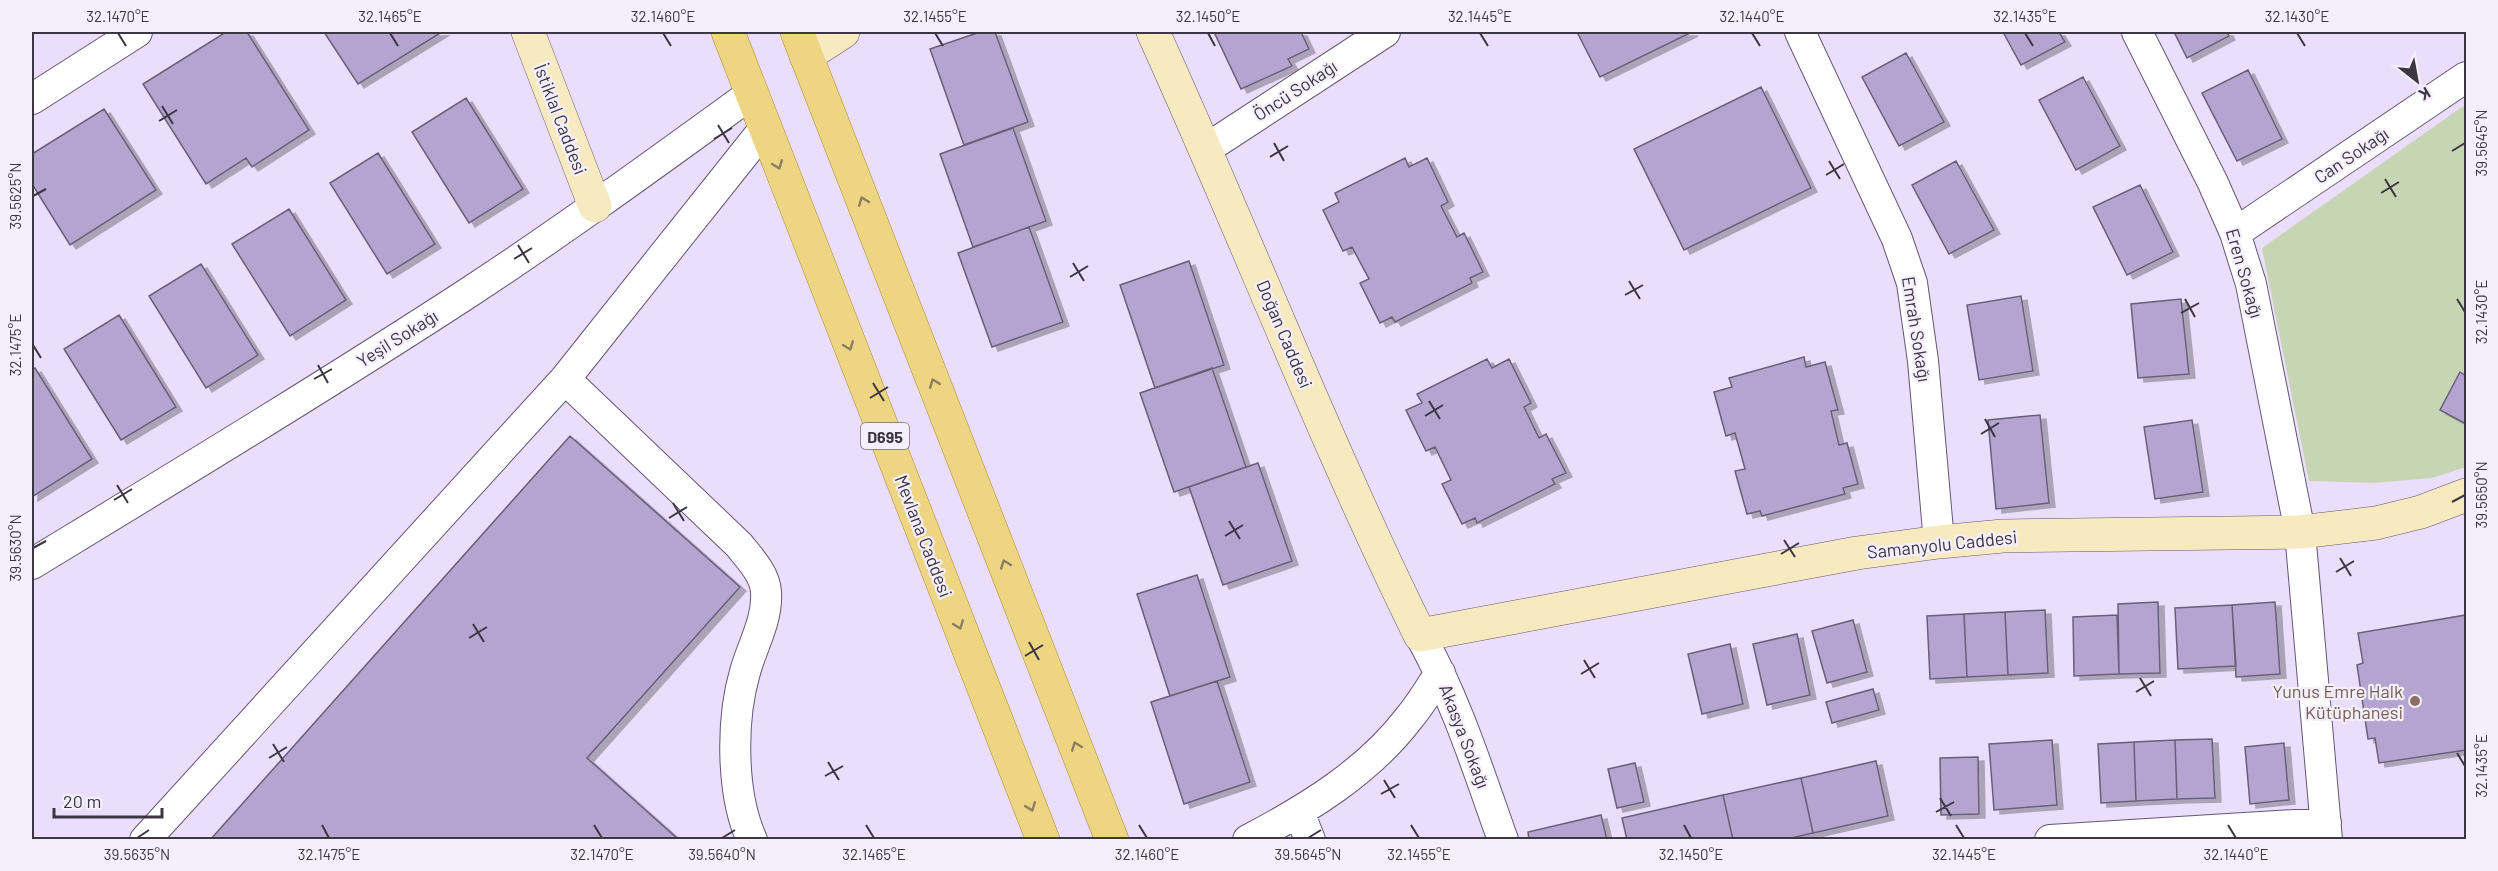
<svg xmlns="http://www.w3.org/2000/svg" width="2498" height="871" viewBox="0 0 2498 871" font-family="Barlow,sans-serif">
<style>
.green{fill:#c6d6b4}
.building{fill:#b5a3d0;stroke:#6a5f79;stroke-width:1.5;filter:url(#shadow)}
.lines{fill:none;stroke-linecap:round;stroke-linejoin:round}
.street-casing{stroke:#635872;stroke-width:32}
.secondary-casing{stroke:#635872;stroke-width:34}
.primary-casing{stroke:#a88b35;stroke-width:34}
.street{stroke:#fff;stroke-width:30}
.secondary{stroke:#f7eac0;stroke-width:33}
.primary{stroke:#eed582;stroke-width:33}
.oneway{stroke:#8c7e5f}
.ticks{fill:none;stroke:#3b3642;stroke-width:2}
.education-dot{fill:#8d6e63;stroke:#f4effb;stroke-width:2}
.labels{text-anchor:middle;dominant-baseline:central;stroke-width:4.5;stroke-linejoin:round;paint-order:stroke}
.shield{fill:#f4effb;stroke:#726e7a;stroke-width:1.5}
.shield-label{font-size:16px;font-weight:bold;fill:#3b3642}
.street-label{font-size:18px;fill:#3b3642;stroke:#f4effb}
.education-label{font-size:18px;fill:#785e54;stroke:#f4effb;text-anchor:end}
.neatline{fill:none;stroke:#3b3642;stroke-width:2}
.ticks-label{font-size:15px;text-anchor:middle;fill:#3b3642}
</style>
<defs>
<filter id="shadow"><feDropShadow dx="6" dy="4" stdDeviation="0" flood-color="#0004"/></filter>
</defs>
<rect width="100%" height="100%" fill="#eadefc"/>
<path class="green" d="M2466 104V467L2432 478 2374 483 2309 481 2262 248Z"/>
<path class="building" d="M226 32H247L309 130 252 167 246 158 206 184 143 84Z
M324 32H442L358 84Z
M980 32H995L1028 122 964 145 930 49Z
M1214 32H1301L1309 49 1288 59 1292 66 1241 89Z
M1577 32H1692L1600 77Z
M2003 32H2059L2065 42 2021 65Z
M2174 32H2227L2229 36 2187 58Z
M1906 53 1944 122 1899 146 1862 77Z
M2248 70 2282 139 2237 161 2202 93Z
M2083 77 2120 146 2076 170 2039 100Z
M1761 87 1811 188 1684 250 1634 149Z
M466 98 523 189 469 223 412 132Z
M104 109 156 190 70 245 32 184V154Z
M1013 128 1046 221 973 247 940 154Z
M378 153 435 244 387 274 330 183Z
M1405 158 1409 167 1427 158 1448 202 1441 206 1457 237 1464 233 1483 272 1470 278 1472 283 1395 322 1392 317 1380 323 1360 283 1369 279 1352 247 1343 251 1323 210 1339 202 1335 193Z
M1956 161 1994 230 1949 254 1912 185Z
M2140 185 2173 252 2127 275 2093 207Z
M289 209 346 300 290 336 232 244Z
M1029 227 1063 322 992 347 958 253Z
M1189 261 1224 365 1155 388 1120 285Z
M201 264 258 355 206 388 149 296Z
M2021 296 2033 371 1979 380 1967 305Z
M2181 299 2189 374 2138 378 2131 304Z
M119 315 176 407 121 440 64 349Z
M1804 357 1806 367 1825 362 1838 410 1831 411 1839 445 1847 443 1858 484 1843 488 1845 494 1762 516 1760 511 1747 514 1735 471 1745 469 1735 433 1726 436 1714 392 1732 387 1729 378Z
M1487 359 1492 368 1509 359 1531 403 1524 407 1539 438 1546 434 1566 473 1552 479 1555 484 1477 523 1475 518 1462 524 1442 484 1451 480 1435 447 1426 451 1406 410 1422 403 1417 394Z
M35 368 92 459 32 497V370Z
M1212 368 1246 467 1174 492 1140 393Z
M2460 372 2466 376V424L2440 410Z
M2040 415 2049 503 1996 509 1988 420Z
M2192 420 2203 492 2155 499 2144 427Z
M570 436 740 587 587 758 679 840H210Z
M1258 463 1292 561 1223 585 1189 487Z
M1197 575 1230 677 1170 696 1137 594Z
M2158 602 2160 673 2119 674 2118 604Z
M2275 602 2280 674 2236 677 2232 605Z
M2232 605 2236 666 2178 669 2175 608Z
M2045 610 2048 673 2008 675 2005 612Z
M2005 612 2008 675 1967 677 1964 614Z
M1964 614 1967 677 1930 679 1927 616Z
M2117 615 2119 674 2074 676 2073 617Z
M2466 615V750L2379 763 2375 738 2368 739 2357 665 2363 663 2358 633Z
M1853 620 1867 672 1827 683 1812 631Z
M1797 634 1810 695 1767 705 1753 644Z
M1730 644 1743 704 1702 714 1688 654Z
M1217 681 1250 782 1184 804 1151 702Z
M1873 689 1879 710 1832 723 1826 702Z
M2212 739 2215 798 2177 799 2175 740Z
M2052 740 2057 805 1994 810 1989 744Z
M2175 740 2177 799 2136 801 2134 742Z
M2134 742 2136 801 2101 803 2098 744Z
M2284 743 2289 800 2250 804 2245 747Z
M1978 757 1979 814 1941 815 1940 758Z
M1876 761 1888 816 1813 833 1801 778Z
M1635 763 1644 802 1617 808 1608 769Z
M1801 778 1813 833 1783 840H1733L1723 795Z
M1723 795 1733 840H1627L1622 818Z
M1601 815 1607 840H1529L1528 832Z"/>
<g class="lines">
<defs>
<path id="street" d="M1800 32 1897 239 1912 283 1923 361 1939 542
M2137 32 2213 183 2235 233 2251 284 2300 532 2327 840
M32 99 137 32
M1206 149 1385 32
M2235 233 2466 77
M565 379 739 545C750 559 765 574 766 592 768 620 752 646 745 672 731 720 731 794 752 840
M32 564C178 475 325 386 468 293 564 230 657 162 751 94
M1420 635C1456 700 1478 770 1503 840
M1299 812 1310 840
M145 840 565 379 764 129
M1248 840C1307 809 1368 772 1409 718 1421 704 1430 688 1440 673
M2050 840 2326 823"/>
<path id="secondary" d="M528 32 595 206
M1153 32C1244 232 1323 438 1420 635L1857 553 1939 542 2003 536 2300 532 2376 523 2421 512 2466 495
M806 56 843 32"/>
<path id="primary" d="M728 32 1043 840
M797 32 1112 840"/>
</defs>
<use href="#street" class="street-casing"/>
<use href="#secondary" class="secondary-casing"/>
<use href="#primary" class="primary-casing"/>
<use href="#street" class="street"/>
<use href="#secondary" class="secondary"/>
<use href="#primary" class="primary"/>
</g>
<defs><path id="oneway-chevron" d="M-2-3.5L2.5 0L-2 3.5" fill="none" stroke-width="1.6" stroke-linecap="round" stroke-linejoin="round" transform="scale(1.5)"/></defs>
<g class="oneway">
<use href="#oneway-chevron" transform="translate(778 165) rotate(69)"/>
<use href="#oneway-chevron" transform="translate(863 201) rotate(-111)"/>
<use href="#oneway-chevron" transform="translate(849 346) rotate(69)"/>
<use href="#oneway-chevron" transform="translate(934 383) rotate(-111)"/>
<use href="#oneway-chevron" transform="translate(1005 564) rotate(-111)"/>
<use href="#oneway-chevron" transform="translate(959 625) rotate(69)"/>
<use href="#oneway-chevron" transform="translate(1076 746) rotate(-111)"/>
<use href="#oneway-chevron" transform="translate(1031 807) rotate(69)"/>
</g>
<path class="ticks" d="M118 33 126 46M390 33 398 46M663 33 671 46M935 33 943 46M1208 33 1215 46M1480 33 1488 46M1752 33 1760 46M2025 33 2033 46M2297 33 2305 46M162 106 173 124M159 121 177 110M718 125 729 143M714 139 732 128M1274 143 1284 161M2452 151 2465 143M1270 157 1288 146M1829 161 1840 179M1826 175 1844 164M2385 179 2396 197M2381 193 2399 182M33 196 46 189M518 245 529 263M514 259 532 248M1073 263 1084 281M1070 277 1088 266M1629 281 1640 299M1625 295 1643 285M2185 299 2195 317M2457 299 2465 312M2181 313 2199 303M33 345 41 358M318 365 328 383M314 379 332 369M873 383 884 401M870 398 888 387M1429 401 1440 419M1425 416 1443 405M1985 419 1995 437M1981 434 1999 423M117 485 128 503M114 500 132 489M2452 502 2465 495M673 503 684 521M669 518 687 507M1229 521 1240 539M1225 536 1243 525M1784 540 1795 557M33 548 46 541M1781 554 1799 543M2340 558 2351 576M2336 572 2354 561M473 624 484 642M469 638 487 627M1029 642 1039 660M1025 656 1043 645M1584 660 1595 678M1581 674 1599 663M2140 678 2151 696M2136 692 2154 681M273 744 284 762M2457 753 2465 766M269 758 287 747M828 762 839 780M825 776 843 766M1384 780 1395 798M1381 794 1399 784M1940 798 1951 816M1936 812 1954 802M322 825 329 838M594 825 602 838M866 825 874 838M1139 825 1147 838M1411 825 1419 838M1684 825 1691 838M1956 825 1964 838M2228 825 2236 838M137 838 149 830M722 838 735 830M1308 838 1321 830"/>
<circle class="education-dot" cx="2415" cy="701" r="6"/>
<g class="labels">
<rect class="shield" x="861" y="423" width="48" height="26" rx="4.5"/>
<g class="shield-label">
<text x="885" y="436">D695</text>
</g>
<g class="street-label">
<text transform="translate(1295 90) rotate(-33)">Öncü Sokağı</text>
<text transform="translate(561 119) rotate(69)">İstiklal Caddesi</text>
<text transform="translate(2351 155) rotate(-34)">Can Sokağı</text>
<text transform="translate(2245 273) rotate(74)">Eren Sokağı</text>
<text transform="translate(1917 329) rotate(81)">Emrah Sokağı</text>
<text transform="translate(1285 334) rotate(67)">Doğan Caddesi</text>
<text transform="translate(397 338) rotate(-32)">Yeşil Sokağı</text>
<text transform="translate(924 536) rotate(69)">Mevlana Caddesi</text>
<text transform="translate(1942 544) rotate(-6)">Samanyolu Caddesi</text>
<text transform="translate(1465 736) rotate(69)">Akasya Sokağı</text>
</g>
<g class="education-label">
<text x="2403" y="691">Yunus Emre Halk<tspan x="2403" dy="21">Kütüphanesi</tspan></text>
</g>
</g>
<rect width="2498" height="871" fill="none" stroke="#f4effb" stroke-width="66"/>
<g transform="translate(2417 81) rotate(149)" stroke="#f4effb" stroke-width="4.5" paint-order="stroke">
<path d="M0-4.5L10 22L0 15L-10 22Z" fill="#3b3642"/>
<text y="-9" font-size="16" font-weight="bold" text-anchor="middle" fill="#3b3642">K</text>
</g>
<path d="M54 808v9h108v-9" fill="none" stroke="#3b3642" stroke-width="3"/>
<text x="63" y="808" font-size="18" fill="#3b3642" stroke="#f4effb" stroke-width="4.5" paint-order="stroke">20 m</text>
<rect x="33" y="33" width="2432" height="805" class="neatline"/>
<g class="ticks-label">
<text x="118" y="22">32.1470°E</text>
<text x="390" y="22">32.1465°E</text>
<text x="663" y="22">32.1460°E</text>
<text x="935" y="22">32.1455°E</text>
<text x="1208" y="22">32.1450°E</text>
<text x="1480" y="22">32.1445°E</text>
<text x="1752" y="22">32.1440°E</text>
<text x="2025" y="22">32.1435°E</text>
<text x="2297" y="22">32.1430°E</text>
<text transform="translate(2482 143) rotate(-90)" y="5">39.5645°N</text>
<text transform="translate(16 196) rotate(-90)" y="5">39.5625°N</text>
<text transform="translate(2482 312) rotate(-90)" y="5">32.1430°E</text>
<text transform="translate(16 345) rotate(-90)" y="5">32.1475°E</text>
<text transform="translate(2482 495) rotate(-90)" y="5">39.5650°N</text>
<text transform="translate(16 548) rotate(-90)" y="5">39.5630°N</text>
<text transform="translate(2482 766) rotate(-90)" y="5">32.1435°E</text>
<text x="137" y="860">39.5635°N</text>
<text x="329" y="860">32.1475°E</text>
<text x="602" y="860">32.1470°E</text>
<text x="722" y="860">39.5640°N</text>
<text x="874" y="860">32.1465°E</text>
<text x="1147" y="860">32.1460°E</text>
<text x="1308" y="860">39.5645°N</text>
<text x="1419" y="860">32.1455°E</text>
<text x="1691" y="860">32.1450°E</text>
<text x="1964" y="860">32.1445°E</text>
<text x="2236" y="860">32.1440°E</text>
</g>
</svg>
